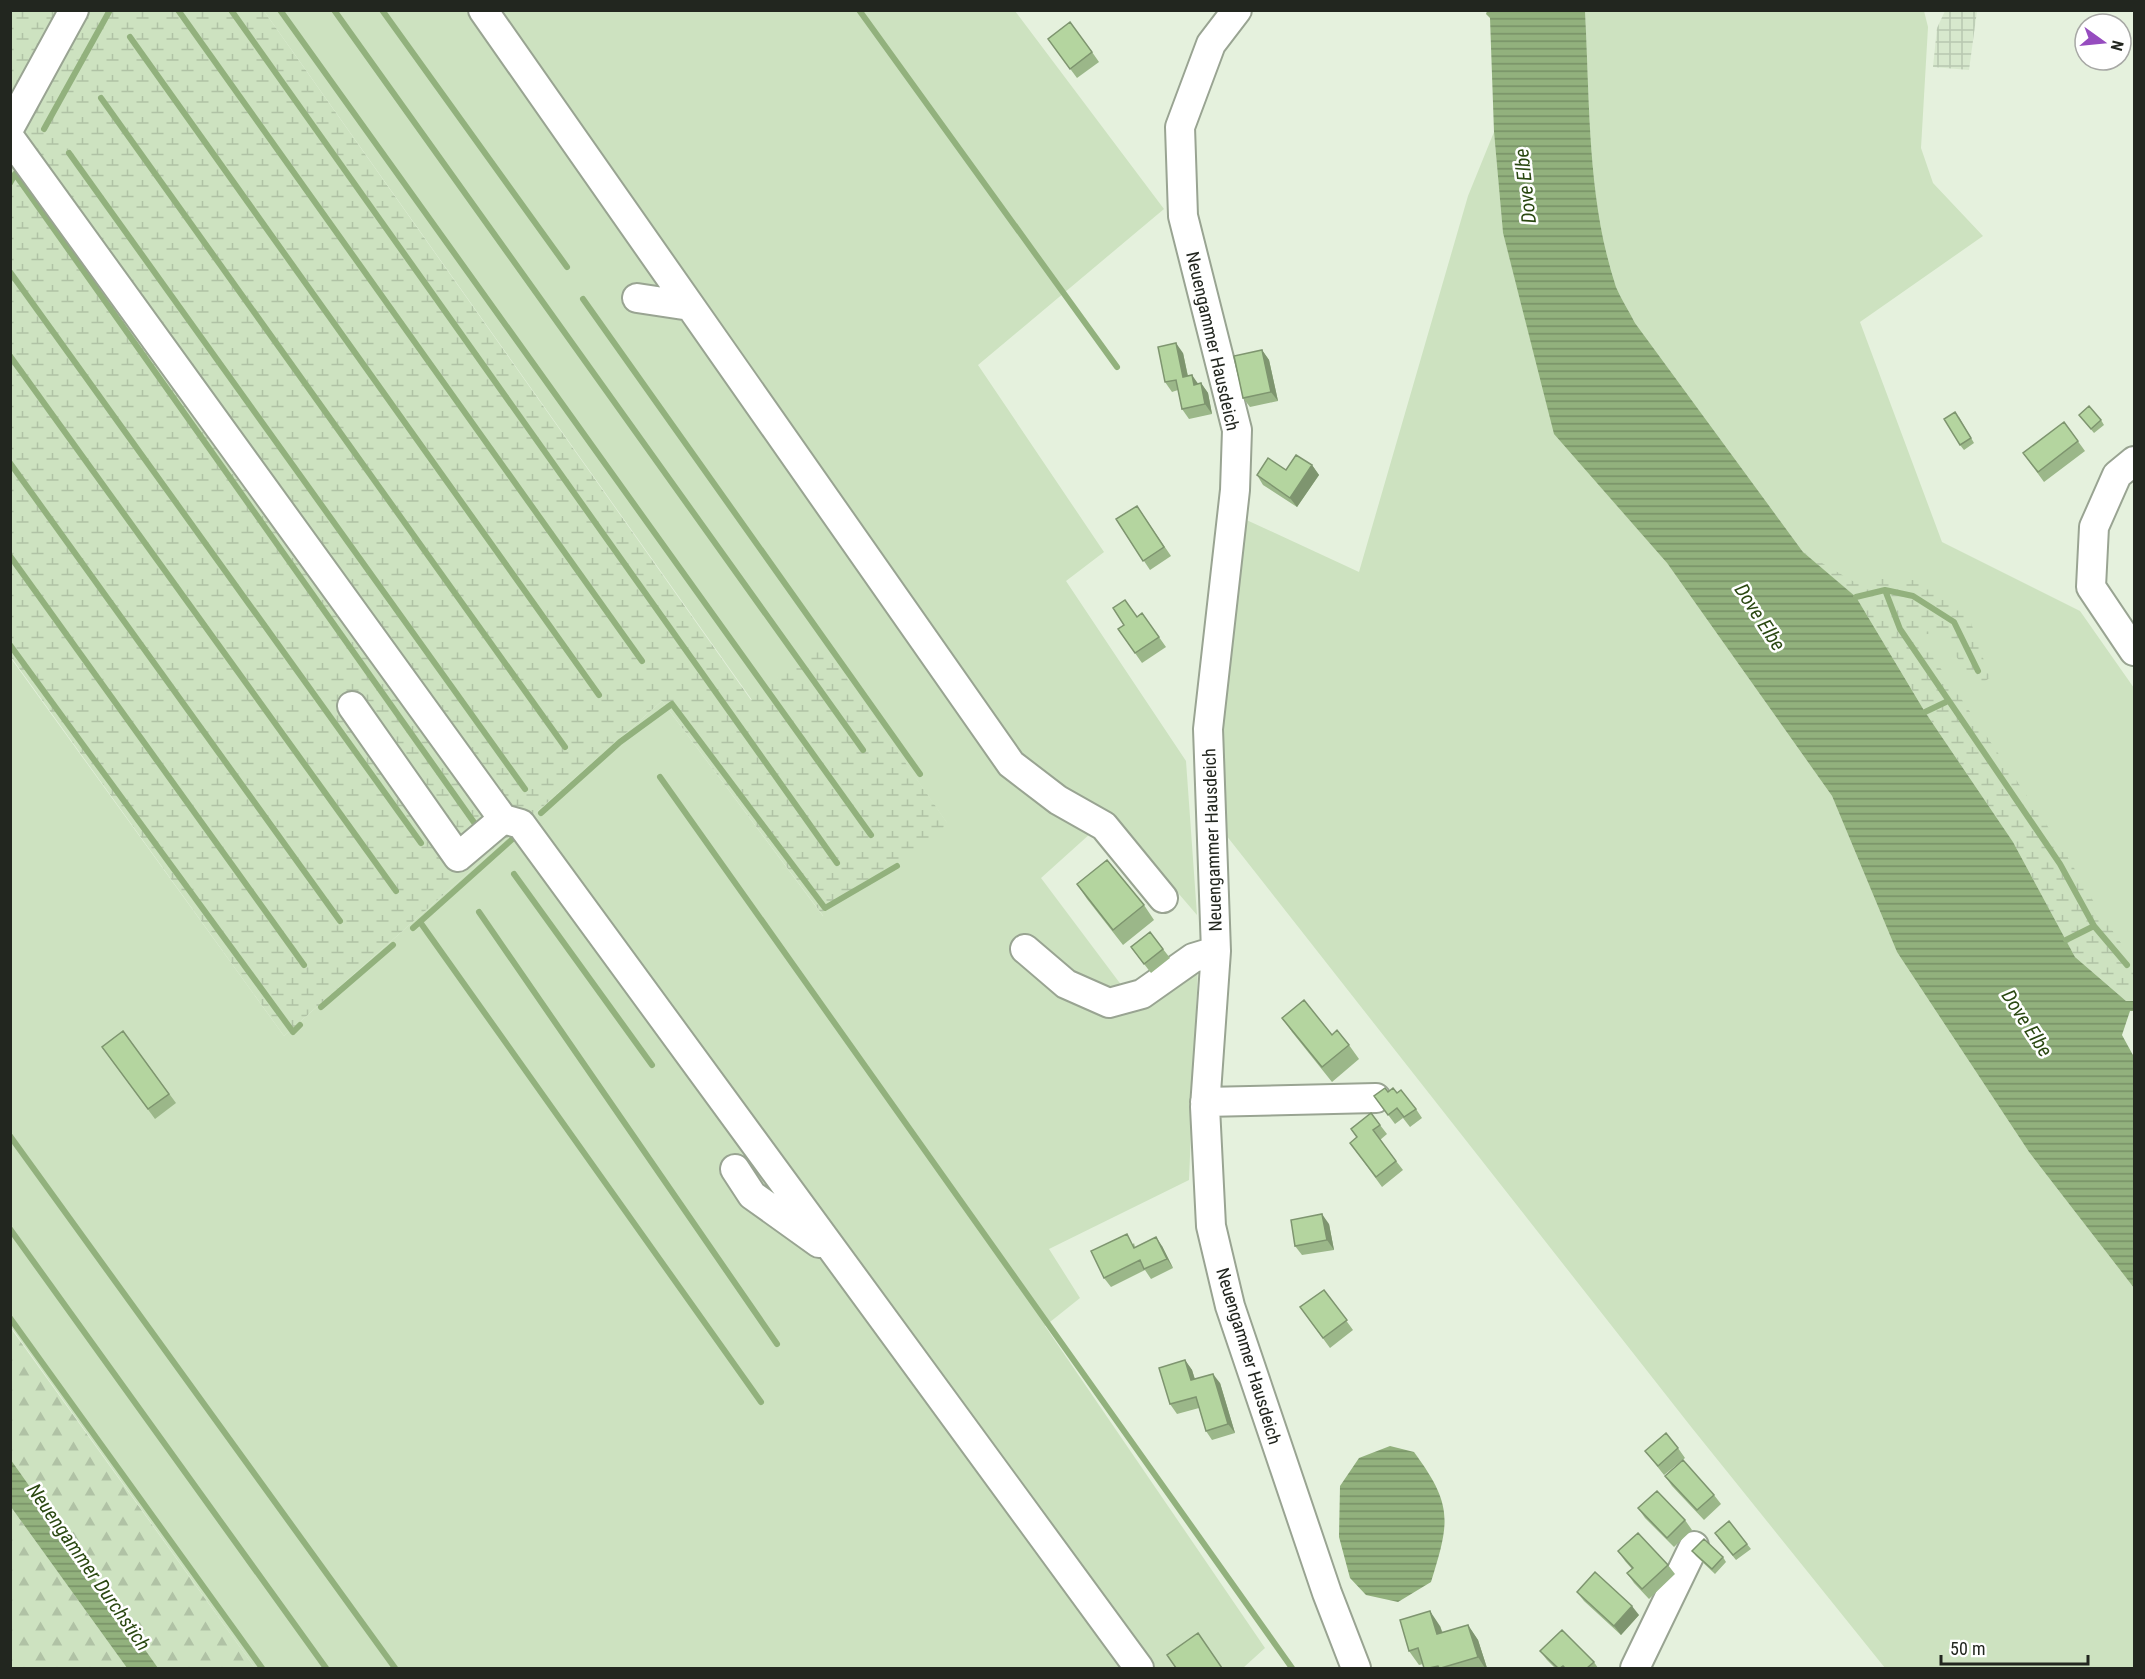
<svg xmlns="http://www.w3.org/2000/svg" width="2145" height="1679" viewBox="0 0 2145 1679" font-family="'Roboto Condensed',sans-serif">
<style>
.industrial{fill:url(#industrial-grid)}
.grass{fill:#cde2c0}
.forest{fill:url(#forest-firs)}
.wetland{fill:url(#wetland-marsh)}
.water{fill:url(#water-rules)}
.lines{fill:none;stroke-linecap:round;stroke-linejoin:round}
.stream{stroke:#92b17d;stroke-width:6}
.minor-casing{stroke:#99a492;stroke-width:32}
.minor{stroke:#fff;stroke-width:28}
.wall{fill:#9bb789}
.shaded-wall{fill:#7e956f}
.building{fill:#b4d59f;stroke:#7e956f;stroke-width:1.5}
.labels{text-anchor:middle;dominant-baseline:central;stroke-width:5;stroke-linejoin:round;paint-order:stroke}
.street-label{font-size:18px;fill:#22261f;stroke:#fff}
.water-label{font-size:20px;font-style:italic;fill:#2a4811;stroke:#fff}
</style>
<defs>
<pattern id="industrial-grid" width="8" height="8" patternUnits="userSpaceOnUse" patternTransform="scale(1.5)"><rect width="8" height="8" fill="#d7e8cd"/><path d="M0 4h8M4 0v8" fill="none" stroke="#b8c7b0"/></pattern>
<pattern id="forest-firs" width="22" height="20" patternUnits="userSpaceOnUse" patternTransform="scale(1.5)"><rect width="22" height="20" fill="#cde2c0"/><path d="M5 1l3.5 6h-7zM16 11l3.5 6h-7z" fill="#b0c2a5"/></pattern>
<pattern id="wetland-marsh" width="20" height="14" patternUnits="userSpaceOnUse" patternTransform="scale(1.5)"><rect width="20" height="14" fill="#cde2c0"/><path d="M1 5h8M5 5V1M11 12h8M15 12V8" fill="none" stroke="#b0c2a5"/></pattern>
<pattern id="water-rules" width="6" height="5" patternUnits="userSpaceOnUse" patternTransform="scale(1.5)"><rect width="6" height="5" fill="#92b17d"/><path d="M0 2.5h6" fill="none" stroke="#779066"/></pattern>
</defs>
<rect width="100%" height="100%" fill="#e5f1dd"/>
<path class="industrial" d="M1945 11H1977L1969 70 1933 67 1937 28Z"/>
<path class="grass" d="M264 11H1015L1164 209 978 365 1104 552 1066 581 1186 761 1197 915 1111 815 1041 878 1140 1010 1198 967 1189 1180 1049 1249 1080 1298 1045 1326 1265 1648 1243 1668H255L11 1327 10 657 284 1036 662 701 823 916 947 823 820 641 752 700Z
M1585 11H1924L1928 27 1921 148 1933 183 1983 236 1860 322 1942 542 2080 611 2134 688V1001H2126L2013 842 1856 597 1803 552 1635 323C1629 311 1621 299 1616 287 1587 199 1590 102 1585 11Z
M1494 132 1503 233 1555 434 1667 563 1832 796 1897 952 2029 1152 2134 1288V1668H1885L1692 1428 1222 830 1221 729 1240 517 1359 572 1468 196Z"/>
<path class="forest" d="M10 1327 255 1668H158L11 1460Z
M11 1507 127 1668H11Z"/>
<path class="wetland" d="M10 11H264L751 700 820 640 948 824 824 917 662 701 284 1036 11 657Z
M1803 552 1856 583 1884 576 1919 581 1969 617 1990 678 1978 685 1938 633 1918 635 2063 849 2099 911 2134 962V985L2126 1001 2075 957 2013 842 1925 712 1856 597Z"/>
<path class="water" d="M1487 11H1585C1590 102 1587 199 1616 287 1621 299 1629 311 1635 323L1803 552 1856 597 1925 712 2013 842 2075 957 2126 1001H2134V1011H2130L2122 1035 2134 1057V1288L2029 1152 1897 952 1832 796 1667 563 1554 434 1503 233 1494 132 1490 18 1486 14Z
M1390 1446 1414 1452C1453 1505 1450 1521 1431 1582L1398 1602 1366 1595 1350 1578 1339 1537 1340 1486 1359 1458Z
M10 1460H11L158 1668H127L11 1507Z"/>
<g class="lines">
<path class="stream" d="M178 10 642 661
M231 10 837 863
M280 10 871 835
M334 10 863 750
M382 10 567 267
M859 10 1117 367
M130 37 599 695
M101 98 565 747
M44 129 110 10
M69 153 525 789
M10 183 15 174 478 828
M10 272 421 843
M583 299 920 774
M10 356 396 891
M10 463 340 921
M10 556 304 965
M1885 590 1900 629 2060 864 2094 926 2127 965
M1856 597 1885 590 1913 596 1954 622 1978 671
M10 645 293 1032 300 1025
M1925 712 1948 701
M660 777 1292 1668
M541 813 620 742 672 704 825 908 897 866
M514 874 652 1065
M479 912 777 1344
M420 922 761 1402
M413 928 518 834
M2066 940 2094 926
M321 1007 393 945
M10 1136 395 1668
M10 1229 326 1668
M10 1318 262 1668"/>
<defs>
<path id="minor" d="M483 10 1011 764 1058 800 1104 826 1163 898
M1237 10 1211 44 1180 127 1183 216 1237 430 1235 490 1208 729 1216 951 1205 1107 1211 1226 1230 1306 1327 1593 1356 1668
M10 127 74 10
M10 138 503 819 521 824 1139 1668
M637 298 690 306
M2134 461 2117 475 2094 527 2091 587 2134 651
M352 706 458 857 503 819
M1025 949 1066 984 1109 1003 1142 994 1193 958 1216 951
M1205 1102 1376 1098
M735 1169 752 1195 819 1243
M1635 1668 1694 1546"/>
</defs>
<use href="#minor" class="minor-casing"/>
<use href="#minor" class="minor"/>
</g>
<path class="wall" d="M1048 39 1092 52 1099 62 1077 78Z
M1262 350 1269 360 1278 401 1250 407 1243 398Z
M1183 353 1188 376 1198 384 1201 383 1208 393 1212 414 1189 419 1182 409 1178 390 1172 392 1165 382Z
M2079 415 2101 420 2104 425 2094 433Z
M1959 417 1974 443 1964 450 1960 445Z
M2064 422 2085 451 2044 482 2023 453Z
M1312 465 1319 475 1297 507 1263 485 1257 475Z
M1137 506 1171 556 1150 570 1116 519Z
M1142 613 1166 647 1142 663 1118 629Z
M1077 884 1144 905 1154 920 1123 945 1087 899Z
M1131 947 1163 949 1170 958 1151 973Z
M1282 1018 1332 1035 1349 1045 1359 1059 1332 1082 1292 1032Z
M123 1031 176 1103 155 1119 102 1047Z
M1388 1092 1397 1093 1416 1109 1422 1118 1410 1127 1403 1118 1395 1124 1374 1096Z
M1380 1125 1387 1134 1380 1140 1403 1170 1382 1187 1350 1143 1357 1138 1351 1129Z
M1329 1224 1334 1250 1302 1255 1295 1246Z
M1134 1243 1135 1247 1162 1246 1173 1268 1151 1279 1145 1270 1111 1287 1104 1278Z
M1324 1290 1353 1330 1330 1348 1300 1307Z
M1185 1360 1192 1370 1195 1379 1220 1383 1235 1433 1212 1440 1206 1431 1199 1408 1177 1414 1170 1404Z
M1678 1448 1685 1458 1664 1475 1645 1451Z
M1665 1476 1714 1495 1721 1504 1704 1520 1672 1486Z
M1638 1508 1685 1520 1692 1530 1674 1547 1645 1518Z
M1718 1538 1747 1544 1751 1549 1736 1560Z
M1618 1551 1668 1565 1675 1574 1649 1599 1634 1583 1627 1573 1632 1569 1625 1561Z
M1692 1551 1723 1557 1726 1562 1715 1574 1696 1556Z
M1577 1592 1639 1615 1621 1635 1584 1601Z
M1468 1625 1478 1640 1487 1668H1424L1423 1664 1419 1665 1409 1651 1440 1626 1443 1633Z
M1540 1651 1594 1662 1598 1668H1555L1547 1660Z"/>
<path class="shaded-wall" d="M1176 343 1183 353 1190 387 1183 377Z
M1262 350 1269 360 1278 401 1271 392Z
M1192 375 1199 385H1194Z
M1201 383 1208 393 1212 414 1205 404Z
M1312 465 1319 475 1297 507 1290 498Z
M1322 1214 1329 1224 1334 1250 1327 1240Z
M1156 1237 1162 1246 1173 1268 1167 1259Z
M1185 1360 1192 1370 1198 1390 1191 1380Z
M1213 1374 1220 1383 1235 1433 1228 1424Z
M1632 1606 1639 1615 1621 1635 1614 1626Z
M1430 1611 1440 1626 1447 1649 1437 1634Z
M1468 1625 1478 1640 1487 1668H1485L1478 1657Z"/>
<path class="building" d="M1070 22 1092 52 1070 69 1048 39Z
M1176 343 1183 377 1192 375 1194 385 1201 383 1205 404 1182 409 1176 380 1165 382 1158 347Z
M1262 350 1271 392 1243 398 1234 356Z
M2089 406 2101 420 2091 429 2079 415Z
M1955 412 1971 438 1960 445 1944 419Z
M2064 422 2078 441 2038 472 2023 453Z
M1296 455 1312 465 1290 498 1257 475 1268 458 1286 470Z
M1137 506 1164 547 1143 561 1116 519Z
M1125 600 1137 617 1142 613 1159 637 1135 653 1118 629 1124 625 1113 608Z
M1107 860 1144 905 1113 930 1077 884Z
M1150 932 1163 949 1144 964 1131 947Z
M1304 1000 1332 1035 1337 1030 1349 1045 1322 1067 1282 1018Z
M123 1031 169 1094 148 1109 102 1047Z
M1385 1088 1388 1092 1393 1088 1397 1093 1401 1090 1416 1109 1404 1117 1397 1108 1388 1115 1374 1096Z
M1371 1113 1380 1125 1373 1130 1396 1161 1376 1177 1350 1143 1357 1137 1351 1129Z
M1322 1214 1327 1240 1295 1246 1291 1220Z
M1127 1234 1134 1248 1156 1237 1167 1259 1144 1269 1140 1260 1104 1278 1091 1251Z
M1324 1290 1347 1320 1323 1338 1300 1307Z
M1185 1360 1191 1380 1213 1374 1228 1424 1206 1431 1196 1397 1170 1404 1159 1368Z
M1666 1433 1678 1448 1658 1466 1645 1451Z
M1683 1460 1714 1495 1697 1510 1665 1476Z
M1657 1491 1685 1520 1667 1538 1638 1508Z
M1729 1521 1747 1544 1733 1555 1715 1533Z
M1638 1533 1668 1565 1642 1589 1627 1573 1633 1568 1618 1551Z
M1704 1539 1723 1557 1712 1569 1692 1551Z
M1595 1572 1632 1606 1614 1626 1577 1592Z
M1430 1611 1437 1634 1468 1625 1478 1657 1441 1668H1439L1438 1666 1429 1668H1424L1418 1648 1409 1651 1400 1620Z
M1562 1630 1594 1662 1587 1668H1565L1563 1666 1560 1668H1558L1540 1651Z
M1198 1633 1222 1668H1176L1167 1655Z"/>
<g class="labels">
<g class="street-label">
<text transform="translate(1213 341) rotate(77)">Neuengammer Hausdeich</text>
<text transform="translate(1212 840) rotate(-92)">Neuengammer Hausdeich</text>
<text transform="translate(1249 1356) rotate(73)">Neuengammer Hausdeich</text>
</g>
<g class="water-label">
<text transform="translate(1525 186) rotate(-96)">Dove Elbe</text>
<text transform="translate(1760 617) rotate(57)">Dove Elbe</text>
<text transform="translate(2027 1023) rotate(57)">Dove Elbe</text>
<text transform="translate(89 1567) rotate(55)">Neuengammer Durchstich</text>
</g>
</g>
<rect width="2145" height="1679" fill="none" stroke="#22261f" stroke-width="24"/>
<g transform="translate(2103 42) rotate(105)"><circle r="28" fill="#ffffff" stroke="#a7a8a5" stroke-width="1.5"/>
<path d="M0-4.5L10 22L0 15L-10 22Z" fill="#964cbf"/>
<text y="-9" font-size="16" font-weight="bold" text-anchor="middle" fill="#22261f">N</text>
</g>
<path d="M1941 1655v9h147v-9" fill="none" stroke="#22261f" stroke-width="3"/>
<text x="1950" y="1655" font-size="18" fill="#22261f" stroke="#ffffff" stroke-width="4.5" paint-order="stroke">50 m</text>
</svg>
